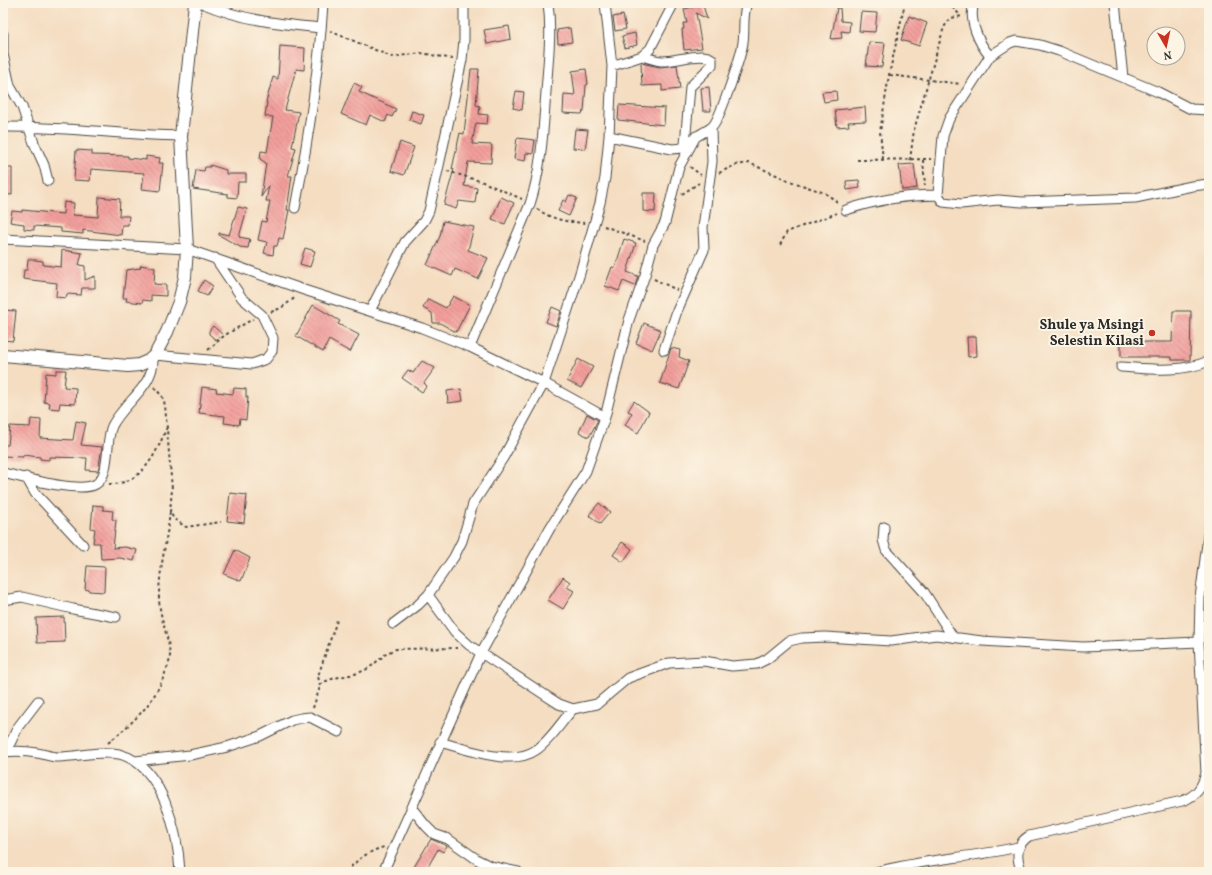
<svg xmlns="http://www.w3.org/2000/svg" width="1212" height="875" viewBox="0 0 1212 875" font-family="Vollkorn,serif">
<style>
.building{fill:url(#building-back-hatch)}
.lines{fill:none;stroke-linecap:round;stroke-linejoin:round}
.minor-casing{stroke:#494642;stroke-width:11}
.tertiary-casing{stroke:#494642;stroke-width:14}
.path{stroke:#494642;stroke-width:2;stroke-dasharray:3 3;stroke-linecap:butt}
.minor{stroke:#fff;stroke-width:9}
.tertiary{stroke:#fff;stroke-width:12}
.poi-dot{fill:#c8321e;stroke:#fcf5e5;stroke-width:1.5}
.labels{text-anchor:middle;dominant-baseline:central;stroke-width:4;stroke-linejoin:round;paint-order:stroke}
.poi-label{font-size:14px;font-weight:bold;fill:#2b2b2b;stroke:#fcf5e5;text-anchor:end}
</style>
<defs>
<pattern id="building-back-hatch" width="6" height="6" patternUnits="userSpaceOnUse"><rect width="6" height="6" fill="#f39f9c"/><path d="M-1 5l2 2M0 0l6 6M5-1l2 2" fill="none" stroke="#c5827f"/></pattern>
</defs>
<rect width="100%" height="100%" fill="#fcf5e5"/>
<filter id="ink" filterUnits="userSpaceOnUse"><feTurbulence type="fractalNoise" baseFrequency=".025" numOctaves="2"/><feDisplacementMap in="SourceGraphic" scale="8" xChannelSelector="R" yChannelSelector="G"/><feConvolveMatrix kernelMatrix="1 2 1 2 8 2 1 2 1" color-interpolation-filters="sRGB"/></filter>
<filter id="wash" filterUnits="userSpaceOnUse"><feTurbulence type="fractalNoise" baseFrequency=".012" numOctaves="4" result="noise"/><feDisplacementMap in="SourceGraphic" scale="16" xChannelSelector="R" yChannelSelector="G"/><feGaussianBlur stdDeviation="0.9" result="paint"/><feColorMatrix in="noise" values="0 0 0 0 0 0 0 0 0 0 0 0 0 0 0 0 0 1.4 0 .05"/><feComposite in="paint" operator="in"/></filter>
<g filter="url(#wash)">
<rect width="100%" height="100%" fill="#f4ddc1"/>
<g id="blocks">
<path class="building" d="M703 5 707 19 696 13 702 48 684 50 682 29H684L683 23H687L684 9Z
M837 8H840L841 21 850 22 849 32 841 31 842 38 831 39Z
M861 12 877 13 875 32 859 31Z
M623 15 626 29 615 31 613 17Z
M909 16 927 23 919 46 901 40Z
M509 26 511 39 487 44 484 30Z
M570 28 572 42 558 44 557 30Z
M635 33 637 45 625 48 622 36Z
M869 42 885 43 882 67 866 66Z
M280 46 305 48 304 70 296 69 285 110 299 112 292 147 296 148 288 176H292L287 210H289L287 220 283 239 279 238 277 246H274L273 255 264 253 267 242 258 240 262 221 266 222 270 201H266L269 185 261 197 266 163 260 159 261 151 267 152 273 117 265 116 267 102H266L273 77 278 79Z
M641 63 660 67 677 65 680 89 662 91V85L642 86Z
M471 69H479L476 105 480 106 479 114 488 115 487 124 476 123 472 144 492 145 491 163 468 162 464 186 477 188 475 203 459 201 456 209 444 205 454 169H452L460 133 464 134Z
M586 69 588 84 586 85 584 111H583L582 114 563 113 564 94 575 95 572 71Z
M354 83 362 87 359 92 396 109 392 117 388 115 385 122 370 115 366 125 341 114Z
M709 87 711 111H703L701 88Z
M516 91 524 92 522 110 513 108Z
M836 91 837 100 824 102 822 92Z
M619 105 665 108 664 125 618 120Z
M865 107 866 121 848 122 849 126 837 127 835 110Z
M412 111 424 115 421 124 409 120Z
M575 129 588 130 585 149 573 148Z
M517 138 535 140 533 154 526 153 525 161 514 159Z
M400 142 414 147 404 175 391 171Z
M76 150 92 151V155L128 156V158L146 160V156L160 158 159 163H163L160 191 142 189 144 173 91 169 90 181 74 180Z
M914 164 917 188 902 190 899 165Z
M210 165 226 170V174H246V182H238L237 198 228 197V194L193 189 196 170 204 171 205 167H210Z
M3 168H12V195L3 194Z
M859 180 860 188 847 190 846 181Z
M643 193H656L655 212 643 211Z
M569 195 577 198 569 216 558 211 563 200 566 202Z
M99 197 120 199 119 216H129L128 225H122L121 235 83 230V234L61 232V228L34 226V230L24 229V224L10 222 12 211 22 212V210L63 214 64 202 74 203 73 215 98 217Z
M501 197 514 203 505 224 492 219Z
M238 207 247 209 239 237 250 239 248 248 240 247 219 235V233L229 235Z
M443 221 474 227 468 250 488 258 478 279 455 269 452 276 427 265 440 236Z
M624 239 636 243 627 272 638 276 635 286 623 281 619 291 605 286 612 267 615 268Z
M305 248 315 251 310 267 300 264Z
M62 250 82 253 79 265 85 266V280L95 276V288H82L81 295 67 294 66 298 56 297 57 283 23 279 24 270H27L28 259 43 261V265L61 267Z
M141 265 155 268 154 284 166 285V296L151 295V301L143 300 142 303 126 301 127 298H123L126 270 140 268Z
M204 280 213 286 207 296 198 291Z
M453 296 470 305 456 332 440 323H433L432 313 423 308 428 299 446 308Z
M313 305 340 321 338 324 359 335 350 352 329 340 323 352 296 336Z
M552 307 561 311 556 326 546 322Z
M5 310 16 311 13 341 3 340V311Z
M1173 311H1191L1190 360H1172V357H1121V342H1172Z
M644 323 661 330 652 350 636 343Z
M213 326 222 334 216 340 209 334V331Z
M967 337H976L977 356 968 357Z
M671 348 680 350 679 357 689 361 679 389 660 383Z
M578 359 593 367 581 388 567 381Z
M422 361 435 368 424 383 427 386 422 392 402 378 408 370 413 373Z
M56 370H66L64 387 76 388 75 404 60 403 59 409 49 408 50 403 44 402 46 373 56 374Z
M202 387 217 389 216 392 233 394 234 388 246 389V397H248L246 420 240 419 239 425 224 423 225 416 199 413Z
M461 389 463 401 448 403 447 391Z
M634 401 649 412 638 433 625 425 632 413 628 411Z
M587 414 598 420 589 437 579 432Z
M31 419 41 420 40 438 73 440 76 421 86 423 81 445 102 447 98 471 86 470 87 458 49 457V460L40 459V457L23 455V457L3 456V445H8L10 426 30 427Z
M230 493 247 495 244 523 227 521Z
M599 503 610 512 600 524 589 515Z
M93 505 103 506V510L113 511 112 519 116 520 113 548 125 547 137 550 134 561 120 558 101 559 100 543H93L95 529 91 528Z
M622 542 632 549 623 562 613 555Z
M235 550 250 558 241 581 224 574Z
M87 566 105 567 104 592 89 591V590L85 589Z
M563 577 570 582 567 587 574 591 563 609 548 600Z
M64 617 65 642 37 643 36 618Z
M431 839 447 846 443 852 438 849 425 872H411Z"/>
</g>
</g>
<g filter="url(#ink)">
<use href="#blocks" fill-opacity="0" stroke="#494642" stroke-width="1"/>
<g class="lines">
<defs>
<path id="minor" d="M202 3C241 20 280 24 321 28
M974 3C968 20 979 44 990 56
M1115 3 1123 77
M3 34V52
M3 54 10 86 22 107 34 143 44 165 48 181
M612 66 642 56 650 49 674 3
M3 127C63 126 121 135 181 136
M609 136 672 149 683 148 685 144 690 87 712 65V59C702 51 674 62 661 61 654 60 648 58 642 56
M693 139C699 134 708 131 713 126 720 118 742 54 743 42 745 29 742 16 747 3
M938 195 943 136 949 119 990 56 1010 43 1016 41 1040 45 1059 51 1158 92 1191 109 1209 110
M295 208C308 141 319 71 323 3
M846 210C876 200 906 195 938 195L943 202 961 204 998 200 1022 202 1135 198 1192 186 1209 184
M3 239 187 249 304 290 422 328 470 347 544 383 605 417
M370 311 405 242 424 221 429 211 462 60 464 40V3
M470 347 530 204C542 167 543 130 546 92 548 62 552 33 548 3
M664 350 677 311 704 250 703 227 712 162 711 128
M155 355 252 364 266 359 272 351 273 338 262 315 242 298 215 258
M1121 367C1151 369 1180 373 1209 361
M3 473C22 477 80 494 96 484 111 474 105 441 112 426 124 402 155 386 153 357
M26 477 35 493 83 545
M884 527 883 540 886 550 924 592 953 637
M428 595 455 632 469 645 545 695 559 704 573 709 597 704 628 678 669 663 704 661 732 666 757 664 767 659 789 641 802 638 825 637 891 641 936 635 982 641 1083 647 1199 642
M3 600 22 597 73 609 116 617
M393 624 418 605 428 595 454 557 462 541 473 504 503 458 544 383 580 273 600 203 605 178 609 136 612 66 605 3
M440 742C466 749 512 767 536 750 551 740 561 722 573 709
M3 752C14 751 26 751 37 753 44 754 51 757 58 757 78 757 98 750 119 754 163 765 178 833 180 872
M6 752 18 727 38 701
M135 761 190 755 227 747 260 736 292 720 301 718 310 717 339 732
M411 807 426 826 434 834 448 839 478 860 490 866 518 872
M383 872 481 653 550 528 586 471 605 417 629 320 645 275 653 245 665 223 679 167 696 136
M876 872C922 859 971 858 1018 847
M1022 872C1016 858 1015 845 1029 836L1182 801C1196 796 1202 788 1206 773L1199 642 1200 598 1209 528"/>
<path id="tertiary" d="M3 355 128 366 139 365 148 361 155 355 167 332 179 302 185 277 187 249 181 136 195 3"/>
</defs>
<use href="#minor" class="minor-casing"/>
<use href="#tertiary" class="tertiary-casing"/>
<path class="path" d="M948 3 960 15
M330 31 392 57 421 53 453 59
M890 75 961 84
M883 159 880 132 889 75 905 3
M857 160 931 159
M910 160 914 130 944 27 951 18 963 16
M923 160 925 186
M690 167 701 175
M447 171 483 182 522 199
M719 173 735 165 749 163 790 181 825 193 839 203
M682 194 699 183
M537 209C553 220 567 222 586 223
M604 226 645 241
M780 245 787 232 792 230 837 213
M654 279 677 290
M271 312 281 308 296 297
M208 350 225 335 253 319
M154 387 162 396 165 405 172 489 170 512 174 519 186 527 221 522
M109 484C142 485 156 454 167 427
M320 686 318 676 337 620
M313 708 321 684C335 675 352 677 365 670 377 664 383 653 396 649L457 648
M108 743C133 722 152 706 164 676 166 670 170 663 170 656 169 635 158 616 159 593 160 566 167 539 170 512
M347 872C356 859 370 851 384 847"/>
<use href="#minor" class="minor"/>
<use href="#tertiary" class="tertiary"/>
</g>
</g>
<circle class="poi-dot" cx="1152" cy="333" r="4"/>
<g class="labels">
<g class="poi-label">
<text x="1144" y="325">Shule ya Msingi<tspan x="1144" dy="16">Selestin Kilasi</tspan></text>
</g>
</g>
<rect width="1212" height="875" fill="none" stroke="#fcf5e5" stroke-width="16"/>
<g transform="translate(1166 46) rotate(171)"><circle r="19" fill="#fcf5e5" stroke="#a8a49b"/>
<path d="M0-3L7 15L0 10L-7 15Z" fill="#c8321e"/>
<text y="-6" font-size="11" font-weight="bold" text-anchor="middle" fill="#2b2b2b">N</text>
</g>
</svg>
